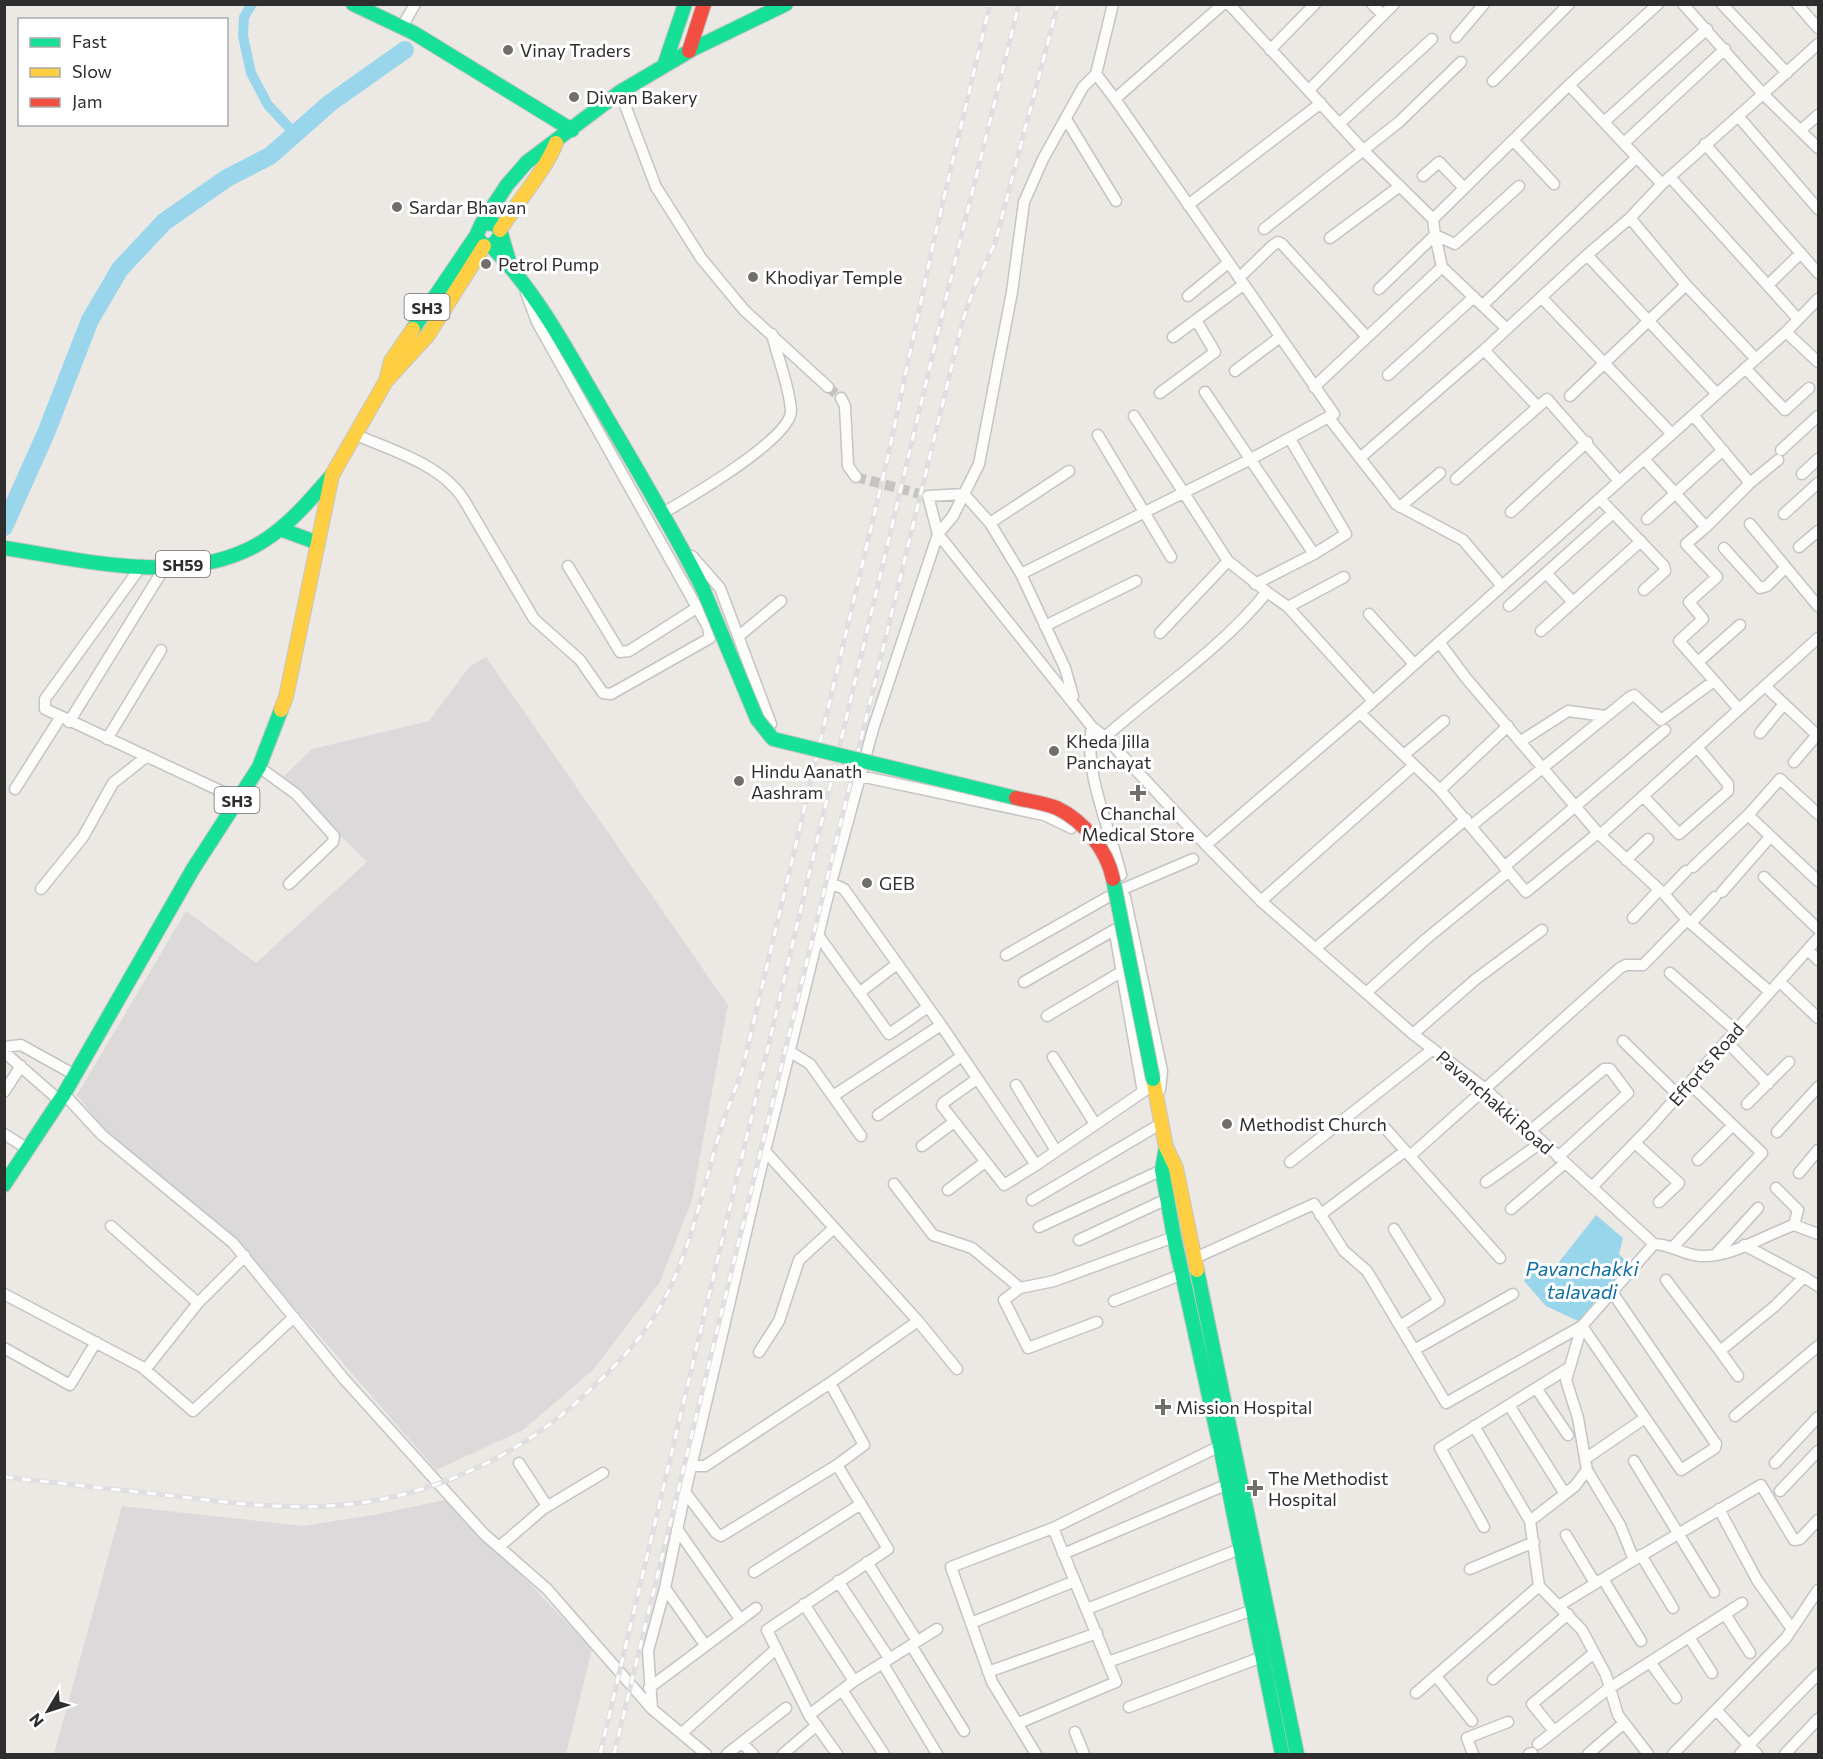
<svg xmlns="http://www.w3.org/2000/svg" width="1823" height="1759" viewBox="0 0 1823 1759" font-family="Commissioner,sans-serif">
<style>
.industrial{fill:#dcd9db}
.water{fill:#99d6ec}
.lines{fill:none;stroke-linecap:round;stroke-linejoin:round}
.canal{stroke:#99d6ec;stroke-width:10}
.river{stroke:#99d6ec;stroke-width:18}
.street-tunnel{stroke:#c6c3c0;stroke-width:10;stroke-dasharray:10 5;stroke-linecap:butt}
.street-casing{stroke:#c5c4c5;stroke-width:13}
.fast-casing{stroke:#c5c4c5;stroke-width:16}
.slow-casing{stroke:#c5c4c5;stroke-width:16}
.jam-casing{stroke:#c5c4c5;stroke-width:16}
.street{stroke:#fcfcfb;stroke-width:10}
.fast{stroke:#16e098;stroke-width:14}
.slow{stroke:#ffcf43;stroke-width:14}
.jam{stroke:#f24e42;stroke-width:14}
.rail-casing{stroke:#dfdfe1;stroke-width:5}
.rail{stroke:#fff;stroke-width:3;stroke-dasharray:9;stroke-linecap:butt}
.fast-bridge-casing{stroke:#c6c5c4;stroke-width:16;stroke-linecap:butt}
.jam-bridge-casing{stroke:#c6c5c4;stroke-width:16;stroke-linecap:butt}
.fast-bridge{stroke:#16e098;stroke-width:14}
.jam-bridge{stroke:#f24e42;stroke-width:14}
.poi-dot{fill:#706f6e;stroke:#fff;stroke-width:2}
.labels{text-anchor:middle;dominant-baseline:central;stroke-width:6;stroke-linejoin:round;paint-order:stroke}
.shield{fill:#fff;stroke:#6d6d6d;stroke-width:1.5}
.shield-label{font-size:16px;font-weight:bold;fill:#2e2e2e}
.poi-label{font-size:18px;fill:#2e2e2e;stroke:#fff;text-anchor:start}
.street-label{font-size:18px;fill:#2e2e2e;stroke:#fff}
.water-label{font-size:20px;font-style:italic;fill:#0d6fa3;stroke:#fff}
</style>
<rect width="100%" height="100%" fill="#ece8e4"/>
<path class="industrial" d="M486 657 728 1005 692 1200 660 1282 593 1370 523 1430 436 1470 237 1241 149 1169 98 1122 77 1095 186 911 256 963 367 862 282 778 312 749 429 721 470 666Z
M449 1499 592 1649 566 1754H54L122 1506 303 1526 379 1514Z"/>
<path class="water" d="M1596 1215 1623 1238 1619 1254 1629 1264 1593 1309 1578 1321 1546 1306 1524 1281 1527 1266H1556Z"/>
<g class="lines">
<path class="canal" d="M252 4 244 17 243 36 251 73 268 105 295 134"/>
<path class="river" d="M4 527 46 433 90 320 120 269 164 222 227 178 270 156 330 103 405 50"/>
<path class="street-tunnel" d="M828 387 841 398
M856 477 928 496"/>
<defs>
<path id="street" d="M1229 4 1363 150 1433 219
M1372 4 1383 15
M1722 4 1787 73
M1797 4 1818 28
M402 27 415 4
M1456 37 1484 4
M1818 44 1763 94 1818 148
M1270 50 1315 4
M1493 81 1569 4
M1569 85 1658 4
M1309 90 1394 4
M620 92 656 187 701 258 744 310 828 387
M1115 99 1223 4
M1738 116 1818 209
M1066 119 1116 201
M1604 122 1707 29
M1339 124 1432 39
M1801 130 1818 115
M1513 140 1554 184
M1624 143 1725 49
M1705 144 1818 273
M1423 176 1439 162 1464 188
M1670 177 1798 319
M1188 205 1321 103
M1630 218 1587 255 1717 394
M1264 229 1399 122 1461 62
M1435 235 1442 267 1507 329
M1435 235 1455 244 1519 186
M1330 238 1400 186
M1239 278 1272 246 1278 242 1282 244 1367 337
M1686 285 1756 359
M1768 285 1801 253
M1379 289 1435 235 1433 219 1569 85 1662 184 1763 94 1683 4
M1188 296 1228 263
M1541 297 1672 434
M1483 305 1637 157
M1786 332 1818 362
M1173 337 1243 285
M1484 350 1537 406
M1745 368 1785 410 1809 388
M1235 371 1280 337
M1388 375 1474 297
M1314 387 1442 267
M1205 392 1314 554
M1160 393 1215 352 1196 320
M1570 396 1686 285 1630 218 1662 184
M841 398 845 406 848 466 856 477
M1693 415 1750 483 1778 460
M1134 416 1228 561 1267 592
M1329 418 1360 458 1484 350 1587 255
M356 435C392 450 442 465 464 500L534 619 580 660 603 693 611 694 710 638 708 627 537 322 526 293
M1098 435 1171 557
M1781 450 1818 416
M1360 458 1396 504 1463 540 1502 586
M1644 459 1706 527 1686 544 1717 577 1689 602 1703 619 1679 641 1739 709
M1802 474 1818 459
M1456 479 1547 399 1619 481
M1600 499 1664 566 1665 571 1644 590
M1400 507 1440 473
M1511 512 1587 442
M663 513C687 499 791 439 791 411 790 388 777 356 772 334
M1784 514 1818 483
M1647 519 1723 450
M990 523 1069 471
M1750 524 1818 606
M1706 527 1750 483
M938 534 1092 727 1105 737 1206 845 1360 713 1786 332 1818 299
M938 534 928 496 964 494 979 464 1012 292 1024 202 1043 159 1083 87 1096 74
M1799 547 1818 531
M1724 548 1760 588 1767 586 1785 568
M692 556 720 588 771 724
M142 565 45 699V709L238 799
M568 566 620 652 629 651 698 607
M1546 573 1573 602
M1255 584 1314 554 1346 534 1290 439
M1509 606 1613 513
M1288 607 1344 577
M1369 614 1414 664
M1045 626 1136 581
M1541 631 1641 541
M1160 633 1228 561
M739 636 781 601
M1439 642 1466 678 1598 833 1664 894 1687 920 1770 992
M1698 662 1740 625
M1765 686 1818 736
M1073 696 1065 668 1021 574 1251 459 1334 414 1115 99 1096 74 1113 4
M1360 713 1440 790 1526 892 1598 833
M69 722 166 565
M1092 727C1083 773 1111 830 1121 875
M1760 733 1784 704
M1105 737C1159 689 1221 649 1267 592L1288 607 1373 701
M107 739 161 650
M1521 741 1568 711 1605 716
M1404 755 1444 721
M1794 762 1817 735
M259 767 296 794 334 836 333 842 289 884
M860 776 1044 815 1071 828
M15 789 60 718
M1440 790 1508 726
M1643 796 1679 834 1728 791V784L1697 747
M1818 814 1780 779 1748 815 1818 881
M1471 826 1630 697 1634 695 1661 720 1714 681
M1600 835 1818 638
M1206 845 1261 901 1413 1034 1484 1088 1654 1244C1671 1244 1683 1255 1700 1256 1731 1258 1765 1235 1794 1225L1818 1234
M1626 860 1648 839
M1504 867 1665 730
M1693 867 1748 815
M1764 877 1818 929
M831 883 844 889 941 1025 1036 1165 1147 1089
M41 889 83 837 113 783 146 757
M1123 889 1193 859
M1722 892 1770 837
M1664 894 1686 871
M1125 897 1162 1071 1160 1090
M1261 901 1413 766
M1633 918 1659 890
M1691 923 1715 897
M1115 933 1143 1092
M818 935 889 1034 928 1007
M1316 948 1466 819
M1808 950 1818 960
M1006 955 1108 897
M1670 973 1735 1030
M1024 982 1114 930
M1780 982 1818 1018
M1367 992 1426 939 1508 872
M859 993 897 964
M1047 1016 1121 972
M1413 1034 1476 979 1542 930
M1623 1041 1678 1095
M1726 1041 1768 1084
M4 1047 21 1045 75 1075
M789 1051 810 1064 861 1136
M4 1052 59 1100
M1053 1057 1095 1124
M977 1079 943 1103 942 1106 1004 1185 1036 1165
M1016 1085 1056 1151
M4 1092 21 1066
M64 1094 102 1135 233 1243 344 1379 484 1534 547 1589 652 1709 706 1754
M833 1096 941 1025
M1747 1104 1789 1062
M878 1115 962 1056
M1386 1129 1500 1258
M1530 1131 1604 1069H1610L1628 1093 1558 1157
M1777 1132 1818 1087
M4 1134 28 1149
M1635 1143 1679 1183 1659 1202
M922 1146 954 1122
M765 1151 918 1321 830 1383 864 1445 837 1465 888 1549 767 1630 809 1715 837 1754
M1410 1156 1620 968 1626 965H1643L1687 920
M1698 1160 1733 1125
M1290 1162 1433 1049
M1799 1173 1818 1150
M1486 1182 1542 1142
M894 1184 933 1235 972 1248 1020 1288
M1592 1187 1651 1126 1818 938
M1776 1188 1798 1210 1794 1225
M948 1190 985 1162
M1032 1200 1162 1123
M1511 1209 1565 1163
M1320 1215 1405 1151
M111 1226 198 1303
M1039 1227 1162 1170
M1394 1229 1439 1301 1400 1326
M1079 1240 1167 1199
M1673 1247 1762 1153 1689 1083
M1717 1253 1758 1208
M1195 1258 1314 1204 1344 1251 1367 1271 1446 1403 1582 1326 1681 1470 1715 1448 1716 1444 1612 1292
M1804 1277 1818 1286
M1666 1280 1720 1351 1775 1306 1804 1277 1744 1245
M4 1294 142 1367 193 1411 294 1317
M1114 1301 1183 1274
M918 1321 957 1369
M1097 1322 1028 1348 1004 1300 1020 1288 1054 1281 1174 1237
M4 1348 70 1385 96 1342
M1414 1350 1513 1294
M1720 1351 1738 1376
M759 1352 779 1321 799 1260 834 1228
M145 1370 198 1303 245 1256
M1536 1388 1568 1435
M1509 1405 1565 1494
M1735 1416 1818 1346
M1474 1426 1530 1521
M1585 1459 1645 1418
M1634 1461 1714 1592
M519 1463 547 1506
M1775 1463 1818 1417
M691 1466H705L830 1383
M1780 1491 1818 1451
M685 1492 716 1533 721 1536 837 1465
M1719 1509 1757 1580 1792 1629
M1484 1527 1440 1448 1570 1367
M677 1529 740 1619
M1566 1535 1595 1583
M499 1547 543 1509 603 1473
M1063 1554 1228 1484
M1641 1555 1673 1608
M1634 1560 1761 1485 1794 1540 1800 1539 1818 1520
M867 1562 917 1641
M1470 1569 1534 1542
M754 1572 861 1504
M1603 1579 1641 1641
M838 1581 889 1658
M665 1588 705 1645
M804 1604 854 1681
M1560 1605 1634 1560 1620 1525 1587 1470
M1087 1609 1240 1549
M1725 1614 1750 1653
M971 1623 1075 1581
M1689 1637 1712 1673
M911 1645 964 1731
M1108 1662 1253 1610
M1650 1662 1676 1698
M883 1664 937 1754
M988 1672 1097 1633
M1436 1676 1472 1721
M1493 1679 1568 1614
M649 1688 756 1608
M842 1690 884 1754
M1416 1693 1539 1586
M1129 1707 1262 1657
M652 1709 648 1651 665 1588 684 1497 765 1151 831 883 873 729 938 534 953 516 964 494 990 523 1021 574
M1717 1711 1757 1754
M809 1715 854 1681 937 1629
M1019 1723 1116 1682 1053 1528
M1554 1731 1532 1704 1594 1653
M1075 1732 1084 1754
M682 1733 776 1649
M742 1743 753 1754
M1538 1744 1608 1689 1742 1603
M727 1754 786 1708
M783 1754 817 1725
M1036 1754 992 1682 951 1567 1053 1528 1220 1446
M1473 1754 1467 1738 1508 1722
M1529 1754 1532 1753
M1588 1754 1624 1723
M1648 1754 1618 1715 1606 1675 1582 1630 1539 1586 1530 1521 1575 1486 1587 1470 1578 1418 1566 1380 1582 1326 1654 1244
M1673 1754 1786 1638 1818 1590
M1740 1754 1818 1674
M1785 1754 1818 1719"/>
<path id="fast" d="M353 4 414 33 572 130
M664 66 685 4
M482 223 507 185 527 162 620 92 693 49 786 4
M500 236 494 244 484 246 476 236 482 223 495 224 500 230 509 261
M491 246C536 291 565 347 597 401 633 463 671 525 703 589
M413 329 476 236
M280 529 318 543
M4 548C86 560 190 589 265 540 291 523 311 499 331 476
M1166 1147 1162 1170 1174 1237 1220 1446 1282 1754
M4 1185 64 1094 193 869 259 767 281 710
M1197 1270 1297 1754"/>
<path id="slow" d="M500 230C517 202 545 171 556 143
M386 381 428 335 484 246
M281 710 286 697 332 475 386 381 391 361 413 329
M1153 1079 1166 1147 1176 1168 1197 1270"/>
<path id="jam" d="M689 51 704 4"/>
</defs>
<use href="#street" class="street-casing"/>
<use href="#fast" class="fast-casing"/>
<use href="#slow" class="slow-casing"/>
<use href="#jam" class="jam-casing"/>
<use href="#street" class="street"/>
<use href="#fast" class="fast"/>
<use href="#slow" class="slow"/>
<use href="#jam" class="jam"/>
<defs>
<path id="rail" d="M4 1477C61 1483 118 1490 175 1496 230 1503 286 1510 342 1505 429 1497 516 1458 580 1399 612 1370 645 1337 665 1298 690 1249 701 1198 716 1145 723 1120 733 1095 742 1071L888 456 934 240 990 4
M600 1754 948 290 1019 4
M614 1754 963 320 975 285 995 243 1058 4"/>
</defs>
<use href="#rail" class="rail-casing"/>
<use href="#rail" class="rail"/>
<defs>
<path id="fast-bridge" d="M703 589 757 719 773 739 1016 798
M1113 879 1153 1079"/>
<path id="jam-bridge" d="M1016 798C1029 801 1045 803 1057 808 1084 821 1107 850 1113 879"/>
</defs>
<use href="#fast-bridge" class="fast-bridge-casing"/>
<use href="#jam-bridge" class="jam-bridge-casing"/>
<use href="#fast-bridge" class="fast-bridge"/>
<use href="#jam-bridge" class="jam-bridge"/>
</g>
<g class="poi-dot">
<circle cx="508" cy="50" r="6"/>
<circle cx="574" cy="97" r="6"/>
<circle cx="397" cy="207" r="6"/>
<circle cx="486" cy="264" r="6"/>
<circle cx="753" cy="277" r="6"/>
<circle cx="1054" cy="751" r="6"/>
<circle cx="739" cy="781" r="6"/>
<path d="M1135 784h6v6h6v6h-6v6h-6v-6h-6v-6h6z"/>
<circle cx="867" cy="883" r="6"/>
<circle cx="1227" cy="1124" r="6"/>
<path d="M1160 1398h6v6h6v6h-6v6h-6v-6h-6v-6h6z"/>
<path d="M1252 1479h6v6h6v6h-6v6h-6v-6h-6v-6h6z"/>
</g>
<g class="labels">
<g class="shield">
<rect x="404.5" y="294" width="45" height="26" rx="4.5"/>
<rect x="156" y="551" width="54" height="26" rx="4.5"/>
<rect x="214.5" y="787" width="45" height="26" rx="4.5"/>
</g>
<g class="shield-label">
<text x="427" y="307">SH3</text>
<text x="183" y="564">SH59</text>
<text x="237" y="800">SH3</text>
</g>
<g class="poi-label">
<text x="520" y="50">Vinay Traders</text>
<text x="586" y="97">Diwan Bakery</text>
<text x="409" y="207">Sardar Bhavan</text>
<text x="498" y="264">Petrol Pump</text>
<text x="765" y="277">Khodiyar Temple</text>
<text x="1066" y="741">Kheda Jilla<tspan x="1066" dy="21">Panchayat</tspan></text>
<text x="751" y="771">Hindu Aanath<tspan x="751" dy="21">Aashram</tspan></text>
<text x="1138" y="813" text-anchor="middle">Chanchal<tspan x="1138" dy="21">Medical Store</tspan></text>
<text x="879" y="883">GEB</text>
<text x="1239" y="1124">Methodist Church</text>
<text x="1176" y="1407">Mission Hospital</text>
<text x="1268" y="1478">The Methodist<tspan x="1268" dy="21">Hospital</tspan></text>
</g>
<g class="street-label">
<text transform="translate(1706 1064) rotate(-49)">Efforts Road</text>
<text transform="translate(1495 1102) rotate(41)">Pavanchakki Road</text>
</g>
<g class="water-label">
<text x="1582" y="1268">Pavanchakki<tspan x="1582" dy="23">talavadi</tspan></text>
</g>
</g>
<rect width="1823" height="1759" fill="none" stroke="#2e2e2e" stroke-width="12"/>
<rect x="18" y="18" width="210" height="108" fill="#ffffff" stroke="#ababab" stroke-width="1.5"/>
<rect x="30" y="38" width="30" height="9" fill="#16e098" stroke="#ababab" stroke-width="1.5"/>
<text x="72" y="48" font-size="18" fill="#2e2e2e">Fast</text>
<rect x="30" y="68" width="30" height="9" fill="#ffcf43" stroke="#ababab" stroke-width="1.5"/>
<text x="72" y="78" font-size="18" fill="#2e2e2e">Slow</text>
<rect x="30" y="98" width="30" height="9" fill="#f24e42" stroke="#ababab" stroke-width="1.5"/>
<text x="72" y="108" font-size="18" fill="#2e2e2e">Jam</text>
<g transform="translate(48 1711) rotate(231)" stroke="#ffffff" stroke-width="4.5" paint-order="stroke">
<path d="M0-4.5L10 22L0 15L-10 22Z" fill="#2e2e2e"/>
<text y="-9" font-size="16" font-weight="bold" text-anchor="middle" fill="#2e2e2e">N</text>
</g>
</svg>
